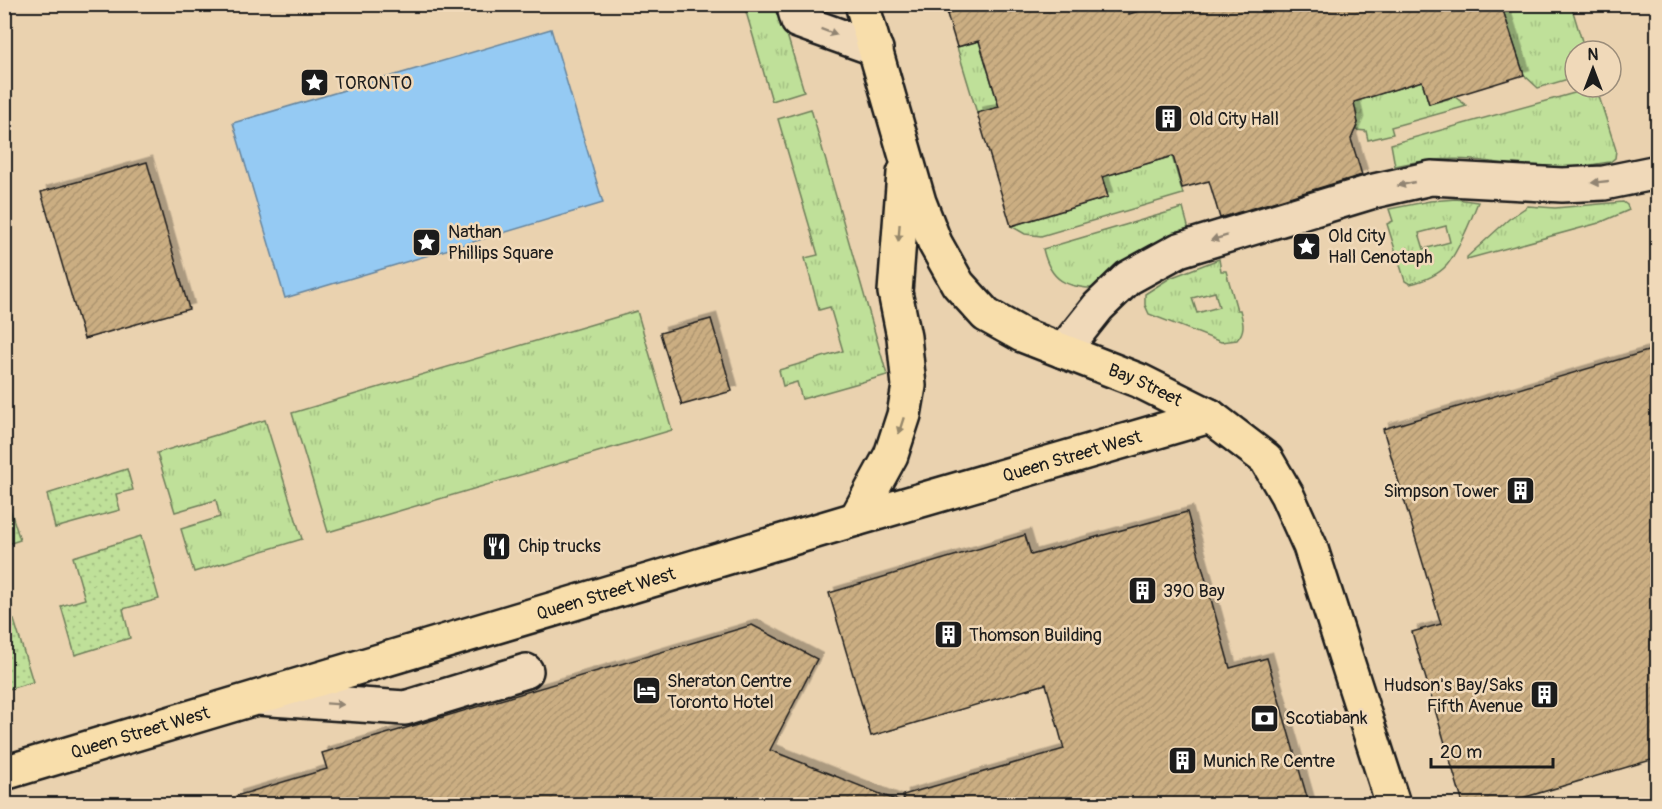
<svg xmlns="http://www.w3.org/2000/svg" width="1662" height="809" viewBox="0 0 1662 809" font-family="Pangolin,sans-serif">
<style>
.grass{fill:url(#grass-tufts);stroke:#6e7e5a;stroke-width:1.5;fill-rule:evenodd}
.garden{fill:url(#garden-dots);stroke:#6e7e5a;stroke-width:1.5}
.water{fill:#95caf3;stroke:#65849d;stroke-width:1.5}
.building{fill:url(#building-hatch);stroke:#1c1c1c;stroke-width:1.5;filter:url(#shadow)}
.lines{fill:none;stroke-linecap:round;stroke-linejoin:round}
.minor-casing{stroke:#1c1c1c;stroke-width:38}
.major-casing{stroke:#1c1c1c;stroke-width:38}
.minor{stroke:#f0d9b9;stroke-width:33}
.major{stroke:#f8deab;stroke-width:33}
.oneway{fill:#918472}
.oneway2{fill:#95876b}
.labels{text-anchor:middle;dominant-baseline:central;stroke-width:5;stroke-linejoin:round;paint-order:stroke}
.poi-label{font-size:18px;fill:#1c1c1c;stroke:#f0d9b9;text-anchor:start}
.street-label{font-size:18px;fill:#1c1c1c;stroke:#f0d9b9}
</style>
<defs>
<pattern id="grass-tufts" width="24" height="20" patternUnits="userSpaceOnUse" patternTransform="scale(1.5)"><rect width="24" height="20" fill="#bfe099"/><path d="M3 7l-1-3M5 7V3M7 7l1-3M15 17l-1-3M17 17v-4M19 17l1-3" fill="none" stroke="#a4c083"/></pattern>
<pattern id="garden-dots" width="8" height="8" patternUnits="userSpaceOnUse" patternTransform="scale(1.5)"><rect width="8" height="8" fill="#bfe099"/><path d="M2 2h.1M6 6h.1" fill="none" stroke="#a4c083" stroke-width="1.8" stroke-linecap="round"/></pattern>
<pattern id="building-hatch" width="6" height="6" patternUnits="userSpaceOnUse" patternTransform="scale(1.5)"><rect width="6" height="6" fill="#cbae82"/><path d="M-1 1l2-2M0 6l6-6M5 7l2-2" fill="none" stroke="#ae9570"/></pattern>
<filter id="shadow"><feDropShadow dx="5.5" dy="-5.5" stdDeviation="0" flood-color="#0004"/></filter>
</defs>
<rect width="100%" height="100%" fill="#ead2af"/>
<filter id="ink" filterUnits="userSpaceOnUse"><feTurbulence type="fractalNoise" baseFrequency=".0167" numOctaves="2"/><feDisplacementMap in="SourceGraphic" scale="12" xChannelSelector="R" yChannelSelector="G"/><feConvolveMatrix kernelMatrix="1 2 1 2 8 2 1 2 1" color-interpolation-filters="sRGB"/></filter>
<g filter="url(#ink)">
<path class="grass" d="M744 5H778L804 91 772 101Z
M1501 5H1571L1585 51H1575V77L1538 88 1524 75Z
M979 41 999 107 977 113 957 47Z
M1422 81 1429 104 1455 97 1467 106 1391 127 1393 134 1368 140 1366 131 1356 130 1358 123 1346 104Z
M1596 87 1616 150 1615 158 1610 162C1593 164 1576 169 1560 169 1530 170 1502 162 1473 160 1446 158 1421 160 1395 166L1391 144Z
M811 109 887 375 802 399 797 382 783 386 779 370 843 351 830 307 819 310 805 258 818 255 778 119Z
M1172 156 1183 194 1041 236 1025 234 1011 226 1108 197 1102 177Z
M1456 199 1478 202C1471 220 1459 250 1447 265 1438 275 1423 281 1410 284L1405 281 1387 224 1393 221 1389 209 1430 201ZM1446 226 1450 242 1424 249 1419 233Z
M1623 202 1627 205 1629 210 1599 223 1467 259V257L1509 219 1528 206 1555 208Z
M1183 208 1189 230 1159 241 1126 261 1097 289C1066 286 1051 283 1043 249Z
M1219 259 1221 271H1226L1237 310H1240C1243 322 1246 330 1237 340L1221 342 1149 314 1145 305V294L1170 278ZM1215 292 1219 307 1197 313 1192 298Z
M637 311 672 430 328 532 292 413Z
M265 420 302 539 194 572 181 529 220 517 216 500 175 512 157 453Z"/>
<path class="garden" d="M127 469 133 490 116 494 120 510 55 528 47 494Z
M4 490 20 540 5 545H4Z
M141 536 159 599 123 609 130 638 75 655 61 606 85 599 73 557Z
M14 620 33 682 5 690V622Z"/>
<path class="water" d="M551 29 603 203 285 298 233 123Z"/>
<path class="building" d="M950 4H1126L1129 14 1162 4H1501L1524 75 1429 104 1422 81 1354 102 1358 123 1351 139 1362 175 1220 218 1209 181 1182 188 1173 156 1102 177 1108 197 1011 226 977 113 999 107 979 41 957 47 947 14 952 12Z
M147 162 189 309 84 339 41 192Z
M711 319 732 391 682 405 660 333Z
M1658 348V758L1502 804H1463L1412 632 1441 624 1383 429Z
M1187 512 1230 668 1267 658 1309 804H904L903 795 1064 749 1046 684 871 736 829 593 1025 535 1031 555Z
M752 625 817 659 770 750 903 803 902 804H237L236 796 327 769 322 753Z"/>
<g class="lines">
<defs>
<path id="minor" d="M793 4 798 21 876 49
M1063 351 1098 307 1128 278 1179 250 1374 191 1431 178 1562 185 1604 183 1658 172
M257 698 405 708 526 671"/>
<g id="major">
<path id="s1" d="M862 4 919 202 935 243 958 284 986 315 1022 335 1140 381 1210 416 1266 459 1287 495 1310 546 1393 804"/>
<path d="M856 519 891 455 904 415 909 386 904 337 895 292 904 173"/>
<path id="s2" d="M4 773 856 519 1210 416"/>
</g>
</defs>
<use href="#minor" class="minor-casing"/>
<use href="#major" class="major-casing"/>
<use href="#minor" class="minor"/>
<use href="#major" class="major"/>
</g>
<defs><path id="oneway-solid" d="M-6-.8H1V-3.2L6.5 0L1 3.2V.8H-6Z" transform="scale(1.5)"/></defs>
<g class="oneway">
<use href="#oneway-solid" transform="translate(829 32) rotate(20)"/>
<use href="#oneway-solid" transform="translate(1600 182) rotate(174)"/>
<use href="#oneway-solid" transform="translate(1406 184) rotate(167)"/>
<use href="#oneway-solid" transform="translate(1219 238) rotate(163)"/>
<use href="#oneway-solid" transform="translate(335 704) rotate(4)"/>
</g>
<g class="oneway2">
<use href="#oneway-solid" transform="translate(899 233) rotate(94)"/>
<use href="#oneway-solid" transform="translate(901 426) rotate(108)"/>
</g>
</g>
<defs>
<symbol id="sight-square" viewBox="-11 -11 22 22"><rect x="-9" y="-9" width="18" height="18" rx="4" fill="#1c1c1c" stroke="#f0d9b9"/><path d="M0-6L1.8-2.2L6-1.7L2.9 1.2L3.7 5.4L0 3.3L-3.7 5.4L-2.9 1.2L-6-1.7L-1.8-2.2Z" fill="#fff"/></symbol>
<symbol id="building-square" viewBox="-11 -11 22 22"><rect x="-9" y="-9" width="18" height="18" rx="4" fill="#1c1c1c" stroke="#f0d9b9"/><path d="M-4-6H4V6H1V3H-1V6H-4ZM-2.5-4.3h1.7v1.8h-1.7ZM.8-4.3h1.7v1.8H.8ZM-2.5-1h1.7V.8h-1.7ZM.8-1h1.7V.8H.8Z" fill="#fff"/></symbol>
<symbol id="restaurant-square" viewBox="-11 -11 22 22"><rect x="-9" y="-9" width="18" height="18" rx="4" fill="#1c1c1c" stroke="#f0d9b9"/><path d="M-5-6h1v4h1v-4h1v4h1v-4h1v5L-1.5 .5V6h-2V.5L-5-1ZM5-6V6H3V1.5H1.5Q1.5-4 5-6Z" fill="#fff"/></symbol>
<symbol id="hotel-square" viewBox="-11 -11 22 22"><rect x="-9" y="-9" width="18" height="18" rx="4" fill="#1c1c1c" stroke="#f0d9b9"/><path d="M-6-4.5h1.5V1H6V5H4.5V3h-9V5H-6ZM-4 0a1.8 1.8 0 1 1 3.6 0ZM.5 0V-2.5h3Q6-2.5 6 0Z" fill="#fff"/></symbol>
<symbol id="bank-square" viewBox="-11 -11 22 22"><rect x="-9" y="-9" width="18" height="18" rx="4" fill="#1c1c1c" stroke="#f0d9b9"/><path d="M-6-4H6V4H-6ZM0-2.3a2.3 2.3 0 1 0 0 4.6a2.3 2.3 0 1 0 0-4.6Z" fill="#fff"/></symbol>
</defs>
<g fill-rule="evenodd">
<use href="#sight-square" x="298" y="66" width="33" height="33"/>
<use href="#building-square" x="1152" y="102" width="33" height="33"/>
<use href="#sight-square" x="410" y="226" width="33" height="33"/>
<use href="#sight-square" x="1290" y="230" width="33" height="33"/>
<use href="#building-square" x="1504" y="474" width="33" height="33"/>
<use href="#restaurant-square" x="480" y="530" width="33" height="33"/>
<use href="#building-square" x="1126" y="574" width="33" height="33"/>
<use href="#building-square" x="932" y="618" width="33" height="33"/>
<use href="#hotel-square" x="630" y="674" width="33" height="33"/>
<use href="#building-square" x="1528" y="678" width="33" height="33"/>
<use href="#bank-square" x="1248" y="702" width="33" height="33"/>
<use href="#building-square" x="1166" y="744" width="33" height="33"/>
</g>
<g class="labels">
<g class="poi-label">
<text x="335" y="83">TORONTO</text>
<text x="1189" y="119">Old City Hall</text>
<text x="448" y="232">Nathan<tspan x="448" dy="21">Phillips Square</tspan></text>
<text x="1328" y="236">Old City<tspan x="1328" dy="21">Hall Cenotaph</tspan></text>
<text x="1499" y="491" text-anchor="end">Simpson Tower</text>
<text x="518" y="546">Chip trucks</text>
<text x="1163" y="591">390 Bay</text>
<text x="969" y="635">Thomson Building</text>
<text x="667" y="681">Sheraton Centre<tspan x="667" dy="21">Toronto Hotel</tspan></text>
<text x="1523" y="685" text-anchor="end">Hudson's Bay/Saks<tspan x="1523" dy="21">Fifth Avenue</tspan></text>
<text x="1285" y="718">Scotiabank</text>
<text x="1203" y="761">Munich Re Centre</text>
</g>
<g class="street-label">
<text stroke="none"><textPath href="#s1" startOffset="513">Bay Street</textPath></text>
<text stroke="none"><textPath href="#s2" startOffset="1114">Queen Street West</textPath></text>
<text stroke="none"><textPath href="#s2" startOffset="628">Queen Street West</textPath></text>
<text stroke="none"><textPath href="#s2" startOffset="142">Queen Street West</textPath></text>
</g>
</g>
<rect width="1662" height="809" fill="none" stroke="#f0d9b9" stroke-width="24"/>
<rect x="12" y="12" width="1638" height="785" fill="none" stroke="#1c1c1c" stroke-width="2" filter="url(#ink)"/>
<g transform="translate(1593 69)"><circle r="28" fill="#f0d9b9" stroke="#9b8d7a" stroke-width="1.5"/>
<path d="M0-4.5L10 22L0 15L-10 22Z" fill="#1c1c1c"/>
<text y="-9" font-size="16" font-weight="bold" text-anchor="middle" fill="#1c1c1c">N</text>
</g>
<path d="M1431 758v9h122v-9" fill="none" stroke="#1c1c1c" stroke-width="3"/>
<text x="1440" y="758" font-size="18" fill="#1c1c1c" stroke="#f0d9b9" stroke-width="4.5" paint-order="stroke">20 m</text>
</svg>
